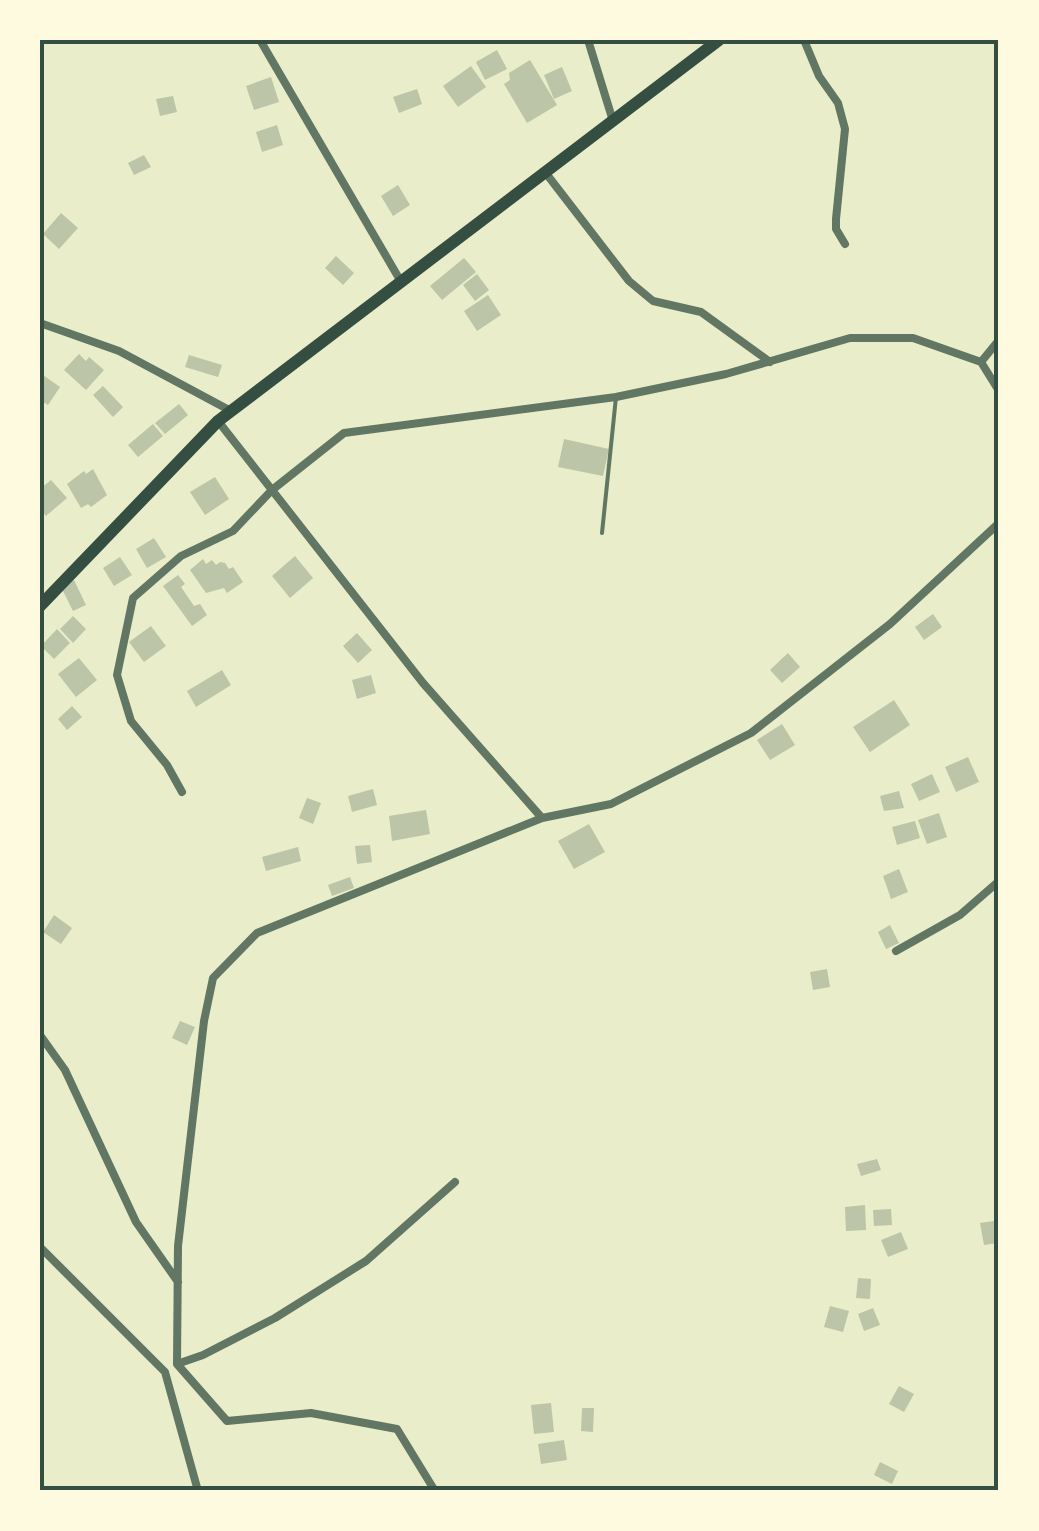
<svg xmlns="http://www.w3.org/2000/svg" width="1039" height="1531" viewBox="0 0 1039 1531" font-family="Inter,sans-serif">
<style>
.building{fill:#bcc5a7}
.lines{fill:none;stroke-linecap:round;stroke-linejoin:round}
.service{stroke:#617663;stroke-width:4}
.minor{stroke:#617663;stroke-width:8}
.primary{stroke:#344e41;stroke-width:12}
.neatline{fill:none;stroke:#344e41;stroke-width:4}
</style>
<rect width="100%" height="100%" fill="#e9edc9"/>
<path class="building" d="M497 50 507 69 485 80 476 62Z
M530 60 557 105 527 123 504 84 510 80 509 73Z
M471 66 486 87 458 107 443 86Z
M562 67 572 91 554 99 544 75Z
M271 77 279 102 254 110 246 86Z
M417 89 422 104 399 113 393 97Z
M173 96 177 112 160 116 156 99Z
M277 125 283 145 262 152 256 132Z
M144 155 151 167 134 175 128 163Z
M398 185 410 205 393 216 381 196Z
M61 213 78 228 59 249 43 234Z
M336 256 354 273 343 285 325 268Z
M464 258 476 272 442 300 430 286Z
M477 274 489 290 475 301 463 285Z
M488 295 501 315 477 331 464 311Z
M79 354 86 361 89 357 104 370 86 390 64 370Z
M189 355 222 365 218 377 185 367Z
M40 373 60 387 48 405 40 400Z
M103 386 123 407 113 417 93 395Z
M179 404 188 415 165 434 155 423Z
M153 424 163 436 138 457 128 445Z
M564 439 609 449 603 476 558 467Z
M93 469 107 495 91 507 88 504 81 508 67 484 84 471 86 474Z
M215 477 229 499 205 515 190 492Z
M51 480 67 498 46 516 40 509V489Z
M154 538 166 557 147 568 136 549Z
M295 556 313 578 290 598 272 576Z
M120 557 132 575 114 586 103 568Z
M203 559 206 564 212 560 216 565 220 562 225 563 229 569 233 567 243 582 227 593 224 588 206 593 190 570Z
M178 575 185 584 181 587 194 606 200 604 207 615 192 626 163 586Z
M74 580 86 605 73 611 61 587Z
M933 614 942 627 924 640 915 627Z
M73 616 86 629 73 643 60 629Z
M151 626 166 646 144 662 129 642Z
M57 629 70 643 54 659 41 646Z
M357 633 372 650 358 663 343 646Z
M788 653 800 667 782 683 770 670Z
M79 658 97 680 76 697 58 674Z
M222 670 231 685 196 707 187 691Z
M371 675 376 693 357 699 352 680Z
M894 700 910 725 870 752 853 727Z
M72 706 82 717 67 730 58 719Z
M782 724 795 745 770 760 757 740Z
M968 757 979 782 956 792 945 767Z
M932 774 940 792 919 801 911 784Z
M373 789 377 805 352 812 348 796Z
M899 791 904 808 884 811 880 796Z
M307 798 321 803 313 824 299 818Z
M426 810 430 834 392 841 389 816Z
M939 813 947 837 927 844 918 820Z
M915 821 920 838 897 845 892 827Z
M589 824 605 852 574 869 558 841Z
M370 845 372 862 357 864 355 846Z
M298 847 301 861 266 871 262 857Z
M899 869 908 892 891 899 883 876Z
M350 877 354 888 332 896 328 885Z
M54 915 72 928 61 944 43 932Z
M890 925 899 943 886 949 878 932Z
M827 969 830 987 813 990 810 972Z
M180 1021 195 1027 187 1045 172 1038Z
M877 1159 881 1170 861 1176 857 1164Z
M865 1205 866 1230 846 1231 845 1207Z
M891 1209 892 1225 874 1226 873 1210Z
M994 1221 998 1243 984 1245 980 1223Z
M901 1232 908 1249 888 1257 881 1240Z
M858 1278 871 1279 870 1299 856 1298Z
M830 1306 849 1311 843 1332 824 1327Z
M873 1308 880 1325 864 1331 858 1314Z
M899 1386 914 1394 904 1412 889 1404Z
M551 1403 554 1432 534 1434 531 1405Z
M582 1408H594L593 1432 581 1431Z
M564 1440 567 1460 541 1464 538 1444Z
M880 1462 898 1471 892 1484 874 1475Z"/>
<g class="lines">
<path class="service" d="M602 533 616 397"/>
<path class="minor" d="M260 40 400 280
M588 40 613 121
M804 40 819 76 838 103 845 129 836 219V229L845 244
M545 172 629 281 653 301 701 312 770 362
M40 323 119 351 231 411
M981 362 999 340
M218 421 423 683 542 818
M182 792 167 765 131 721 117 675 133 598 181 556 233 531 272 490 344 433 616 397 726 374 850 338H913L981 362 999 391
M896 951 960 915 999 881
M40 1035 65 1070 136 1222 178 1282
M40 1247 165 1372 198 1491
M177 1364 203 1355 275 1318 366 1261 455 1182
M435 1491 397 1429 311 1413 227 1421 177 1364 178 1246 204 1021 213 978 257 933 542 818 611 804 751 733 890 624 999 523"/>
<path class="primary" d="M40 606 218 421 719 40"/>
</g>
<rect width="1039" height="1531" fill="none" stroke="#fefae0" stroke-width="85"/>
<rect x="42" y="42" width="954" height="1446" class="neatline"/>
</svg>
